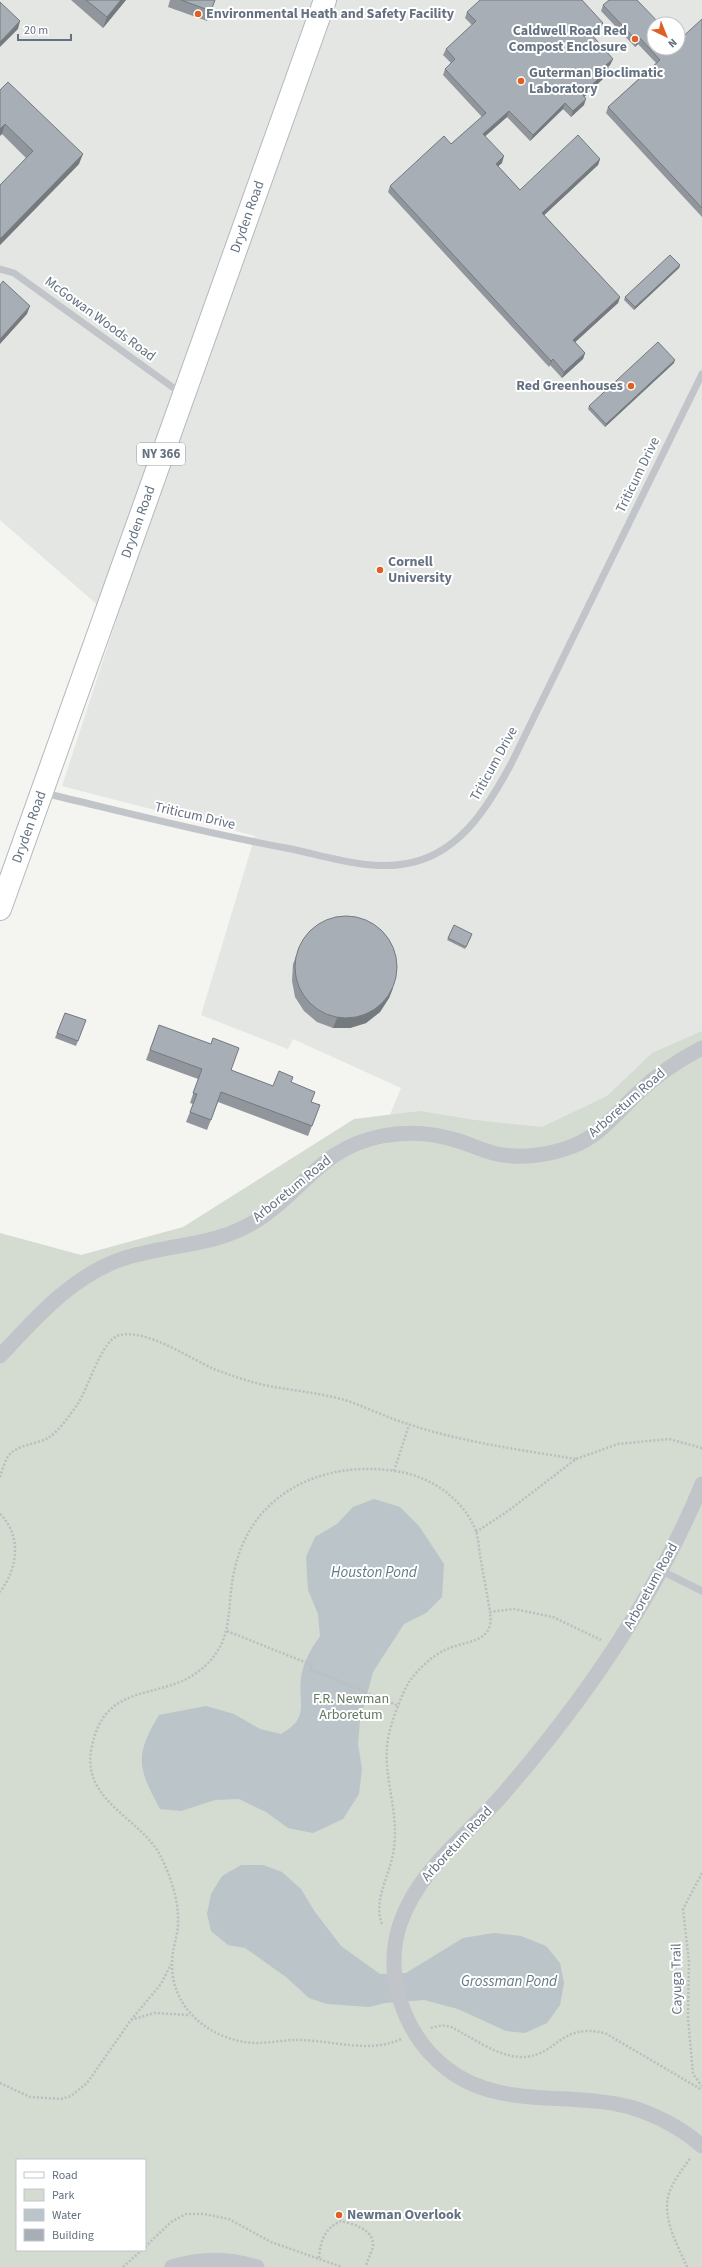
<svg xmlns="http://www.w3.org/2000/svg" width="702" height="2267" viewBox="0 0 702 2267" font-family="'Source Sans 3',sans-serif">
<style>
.built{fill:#e4e6e4;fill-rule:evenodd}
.green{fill:#d4dbd1;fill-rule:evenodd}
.water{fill:#bac4c9}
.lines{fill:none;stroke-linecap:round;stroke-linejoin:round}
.primary-casing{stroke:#b4b8bc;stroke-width:24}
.path{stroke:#bbbdbf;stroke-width:2.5;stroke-dasharray:2 2;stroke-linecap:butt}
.lane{stroke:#c1c4c8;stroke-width:7}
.street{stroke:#c1c4c8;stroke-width:15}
.primary{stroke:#fff;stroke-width:22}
.wall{fill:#90969c}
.shaded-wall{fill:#757a7f}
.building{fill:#a7aeb5;stroke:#757a7f}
.poi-dot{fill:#e15f23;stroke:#fff;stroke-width:1.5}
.labels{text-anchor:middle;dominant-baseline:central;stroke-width:4;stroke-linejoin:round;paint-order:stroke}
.shield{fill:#fff;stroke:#929ca7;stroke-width:1}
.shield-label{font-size:13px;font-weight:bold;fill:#637181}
.poi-label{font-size:14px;font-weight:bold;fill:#637181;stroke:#fff;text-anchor:start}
.street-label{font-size:14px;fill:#637181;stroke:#fff}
.park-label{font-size:14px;fill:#657862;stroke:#fff}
.water-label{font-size:15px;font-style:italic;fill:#637a85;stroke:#fff}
</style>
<rect width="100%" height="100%" fill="#f4f4f0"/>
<path class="built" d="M0 0H702V1041L551 1147 385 1127 401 1088 293 1039 288 1049 201 1015 255 836 62 786 116 621 0 520ZM654 24H678V48H654Z"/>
<path class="green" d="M702 1031V2267H0V1233L81 1255 183 1227 354 1119 420 1111 475 1120 542 1127 607 1096 652 1053ZM17 2160H145V2250H17Z"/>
<path class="water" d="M374 1499 400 1507 419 1526 444 1564 442 1597 426 1613 404 1624 373 1672 360 1720 358 1744 362 1769 359 1794 343 1819 313 1833 288 1828 266 1812 239 1799 215 1800 181 1811 160 1809C138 1768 134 1756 159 1715L206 1706 234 1714 260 1729 281 1734C310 1717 298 1706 301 1678 303 1662 311 1649 320 1636L318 1614 308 1590 306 1557 315 1537 337 1524 353 1507Z
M241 1865H263L282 1872 301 1889 315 1912 341 1946 380 1974 406 1973 463 1938 494 1933 521 1936 546 1946 560 1963 564 1983 560 2005 547 2023 525 2033 506 2031 458 2009 424 2000 385 2003 369 2007 327 2004 309 1998 286 1977 245 1948 228 1945 211 1931 207 1914 211 1894 222 1876Z"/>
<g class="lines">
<defs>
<g id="primary">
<path id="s1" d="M0 909 325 0"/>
</g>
</defs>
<use href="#primary" class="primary-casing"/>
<path class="path" d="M394 1471 409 1425
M0 1477C2 1471 4 1464 7 1458 15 1444 36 1445 48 1438 59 1431 70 1415 77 1405 89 1388 101 1339 120 1335 147 1329 189 1358 214 1369 232 1376 250 1382 269 1386 295 1391 322 1393 348 1401 368 1408 388 1418 408 1424 461 1442 521 1450 576 1459
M0 1514C22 1536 18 1568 0 1592
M476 1532 508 1511 576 1459 618 1444 669 1439 702 1448
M227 1631 312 1665 310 1669 399 1706
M702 1873 683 1909 689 1962 688 2017 693 2074 702 2086
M382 1924C372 1900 392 1872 394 1847 399 1810 382 1775 388 1739 390 1725 402 1693 409 1682 417 1670 432 1656 445 1650 465 1640 495 1644 490 1613
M131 2020 161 1984 171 1964
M431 2028C435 2027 441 2025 446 2026 451 2026 457 2030 462 2033 481 2043 502 2058 525 2057 558 2054 560 2023 605 2033L702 2090
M401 2039C369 2054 332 2040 297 2040 280 2040 261 2045 244 2042 205 2035 171 2006 172 1963 172 1949 178 1936 178 1922 179 1900 170 1875 160 1855 141 1819 83 1801 91 1751 104 1675 165 1705 206 1665 235 1637 226 1608 234 1572 250 1492 325 1458 401 1472 433 1478 464 1500 476 1531 478 1538 479 1547 480 1555 483 1574 487 1593 490 1612L514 1609 553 1617 601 1640
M0 2083 30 2097 61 2099 71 2096 87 2083 131 2020 154 2013 190 2015
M145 2247 171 2222 186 2214H204L229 2219 271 2242 342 2267
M319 2258C320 2241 325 2228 341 2221 353 2224 374 2229 373 2246 372 2253 367 2259 366 2267
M123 2267 142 2250
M687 2267C677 2243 658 2213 672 2186 677 2176 684 2167 691 2157"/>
<path class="lane" d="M0 269 14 273 182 394
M44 793C124 812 204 833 286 848 327 856 372 873 414 862 462 850 489 805 511 764L702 374
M662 1571 702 1591"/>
<path class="street" d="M0 1356C35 1319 70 1278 119 1260 167 1243 215 1248 259 1219 305 1189 321 1148 382 1136 407 1131 434 1133 459 1141 471 1145 484 1151 497 1154 522 1159 550 1155 573 1146 600 1136 618 1111 639 1092 658 1074 679 1060 702 1048
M702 1484C660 1586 600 1677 531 1761 519 1775 508 1789 496 1802 461 1840 417 1873 400 1924 383 1975 404 2035 446 2068 498 2110 569 2091 630 2107 657 2115 681 2128 702 2146
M172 2267C202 2258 227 2258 257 2267"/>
<use href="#primary" class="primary"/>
</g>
<path class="wall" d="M71 0H126L103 28Z
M170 0H215L207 21 168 7Z
M603 5 678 48 702 19V217L606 113 608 107 656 63 638 44 635 47 601 11Z
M467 12 601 29 593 36 613 59 610 65 608 67 607 75 584 97V105L571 117 563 109 530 141 507 117 485 136 502 163 498 166 520 190 600 159 598 165 544 215 620 297 618 303 575 342 585 353 583 359 562 378 550 365 549 367 388 192 390 186 451 144 482 117 443 75 445 69 451 63 443 55 446 49 472 25 465 18Z
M0 90 79 164 0 245V185L26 158 2 134Z
M680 265 679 268 634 310 624 300 625 297Z
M674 363 605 427 588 409 589 406Z
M471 937 465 949 447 940 448 938Z
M297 954 393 988 389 998 380 1012 366 1023 350 1028H333L317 1022 304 1011 295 997 292 981 293 964Z
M65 1013 86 1020 76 1046 55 1038Z
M159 1025 231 1070 273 1086 291 1083 315 1092 311 1102 320 1105 308 1136 218 1102 207 1130 186 1122 193 1104 190 1103 198 1079 146 1060Z"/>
<path class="shaded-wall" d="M121 0H126L103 28 107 17Z
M20 21 18 29 0 47V42Z
M603 23 601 29 589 40 591 34Z
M640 38 638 44 635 47 637 41Z
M613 59 610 65 604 71 606 65Z
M609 69 607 75 580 101 582 94Z
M586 99 584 105 571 117 573 111Z
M565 103 563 109 530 141 533 135Z
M509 111 507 117 481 140 483 134Z
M5 124 2 134 0 136V129Z
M83 154 79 164 0 245V239Z
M504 156 502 163 494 170 496 164Z
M600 159 598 165 540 219 542 213Z
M680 265 679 268 634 310 635 307Z
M620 297 618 303 571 346 573 340Z
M30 306 27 314 0 344V339Z
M585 353 583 359 562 378 564 372Z
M553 359 549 367 551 361Z
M675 360 674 363 605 427 606 424Z
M393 988 389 998 380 1012 366 1023 350 1028H333L337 1018Z"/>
<path class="building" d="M86 0H121L107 17Z
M181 0H215L211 11Z
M480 0H582L603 23 591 34 613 59 606 65 609 69 582 94 586 99 573 111 565 103 533 135 509 111 483 134 504 156 496 164 520 190 578 135 600 159 542 213 620 297 573 340 585 353 564 372 553 359 551 361 390 186 444 136 451 144 486 113 445 69 455 59 446 49 476 21 467 12Z
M609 0H637L660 24H654V48H678V41L702 19V208L608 107 660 60 640 38 637 41 603 5Z
M0 2 20 21 0 42Z
M8 82 83 154 0 239V185L33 151 5 124 0 129V90Z
M670 255 680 265 635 307 625 297Z
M3 281 30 306 0 339V285Z
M658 342 675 360 606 424 589 406Z
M295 967a51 51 0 1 1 102 0a51 51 0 1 1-102 0Z
M454 925 472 934 466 947 448 938Z
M65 1013 86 1020 78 1041 57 1033Z
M159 1025 211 1044 213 1038 239 1048 231 1070 273 1086 279 1071 293 1077 291 1082 315 1092 311 1102 320 1105 312 1126 221 1092 211 1120 190 1112 197 1094 193 1093 202 1069 150 1050Z"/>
<g class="poi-dot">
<circle cx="198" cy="14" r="4"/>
<circle cx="635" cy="39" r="4"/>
<circle cx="521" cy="81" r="4"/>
<circle cx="631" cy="386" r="4"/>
<circle cx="380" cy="570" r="4"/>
<circle cx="339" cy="2215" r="4"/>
</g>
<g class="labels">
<rect class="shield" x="137" y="443" width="48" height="22" rx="3"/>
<g class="shield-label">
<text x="161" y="454">NY 366</text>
</g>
<g class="poi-label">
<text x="206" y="14">Environmental Heath and Safety Facility</text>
<text x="627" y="31" text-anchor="end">Caldwell Road Red<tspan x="627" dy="16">Compost Enclosure</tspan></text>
<text x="529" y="73">Guterman Bioclimatic<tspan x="529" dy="16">Laboratory</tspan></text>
<text x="623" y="386" text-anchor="end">Red Greenhouses</text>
<text x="388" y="562">Cornell<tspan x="388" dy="16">University</tspan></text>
<text x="347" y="2215">Newman Overlook</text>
</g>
<g class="street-label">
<text stroke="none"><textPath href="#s1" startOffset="735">Dryden Road</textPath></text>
<text transform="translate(100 319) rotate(36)">McGowan Woods Road</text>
<text transform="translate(638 475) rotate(-64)">Triticum Drive</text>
<text stroke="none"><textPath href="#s1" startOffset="411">Dryden Road</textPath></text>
<text transform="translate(494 764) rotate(-61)">Triticum Drive</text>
<text transform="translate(195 816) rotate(13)">Triticum Drive</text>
<text stroke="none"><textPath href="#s1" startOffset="87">Dryden Road</textPath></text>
<text transform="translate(627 1103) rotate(-41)">Arboretum Road</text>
<text transform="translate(292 1189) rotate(-39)">Arboretum Road</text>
<text transform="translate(651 1586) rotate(-61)">Arboretum Road</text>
<text transform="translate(457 1844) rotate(-47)">Arboretum Road</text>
<text transform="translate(677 1979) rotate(-91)">Cayuga Trail</text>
</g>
<g class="park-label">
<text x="351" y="1699">F.R. Newman<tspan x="351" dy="16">Arboretum</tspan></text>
</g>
<g class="water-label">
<text x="374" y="1572">Houston Pond</text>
<text x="509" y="1981">Grossman Pond</text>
</g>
</g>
<rect x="16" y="2159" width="130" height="92" fill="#ffffff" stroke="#c1c6cd"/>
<rect x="24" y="2172" width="20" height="6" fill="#ffffff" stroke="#c1c6cd"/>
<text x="52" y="2179" font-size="12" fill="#637181">Road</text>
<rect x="24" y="2189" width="20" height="12" fill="#d4dbd1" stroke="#c1c6cd"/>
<text x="52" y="2199" font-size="12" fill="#637181">Park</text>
<rect x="24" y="2209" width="20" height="12" fill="#bac4c9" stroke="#c1c6cd"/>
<text x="52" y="2219" font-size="12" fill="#637181">Water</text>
<rect x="24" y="2229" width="20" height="12" fill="#a7aeb5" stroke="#c1c6cd"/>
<text x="52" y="2239" font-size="12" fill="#637181">Building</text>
<g transform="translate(666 36) rotate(137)"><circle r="19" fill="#ffffff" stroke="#c1c6cd"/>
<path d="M0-3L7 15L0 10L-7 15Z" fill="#e15f23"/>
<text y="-6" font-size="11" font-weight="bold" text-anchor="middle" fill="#637181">N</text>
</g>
<path d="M18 34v6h53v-6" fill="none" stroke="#637181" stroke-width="2"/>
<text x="24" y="34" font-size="12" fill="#637181" stroke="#ffffff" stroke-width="3" paint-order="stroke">20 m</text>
</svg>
